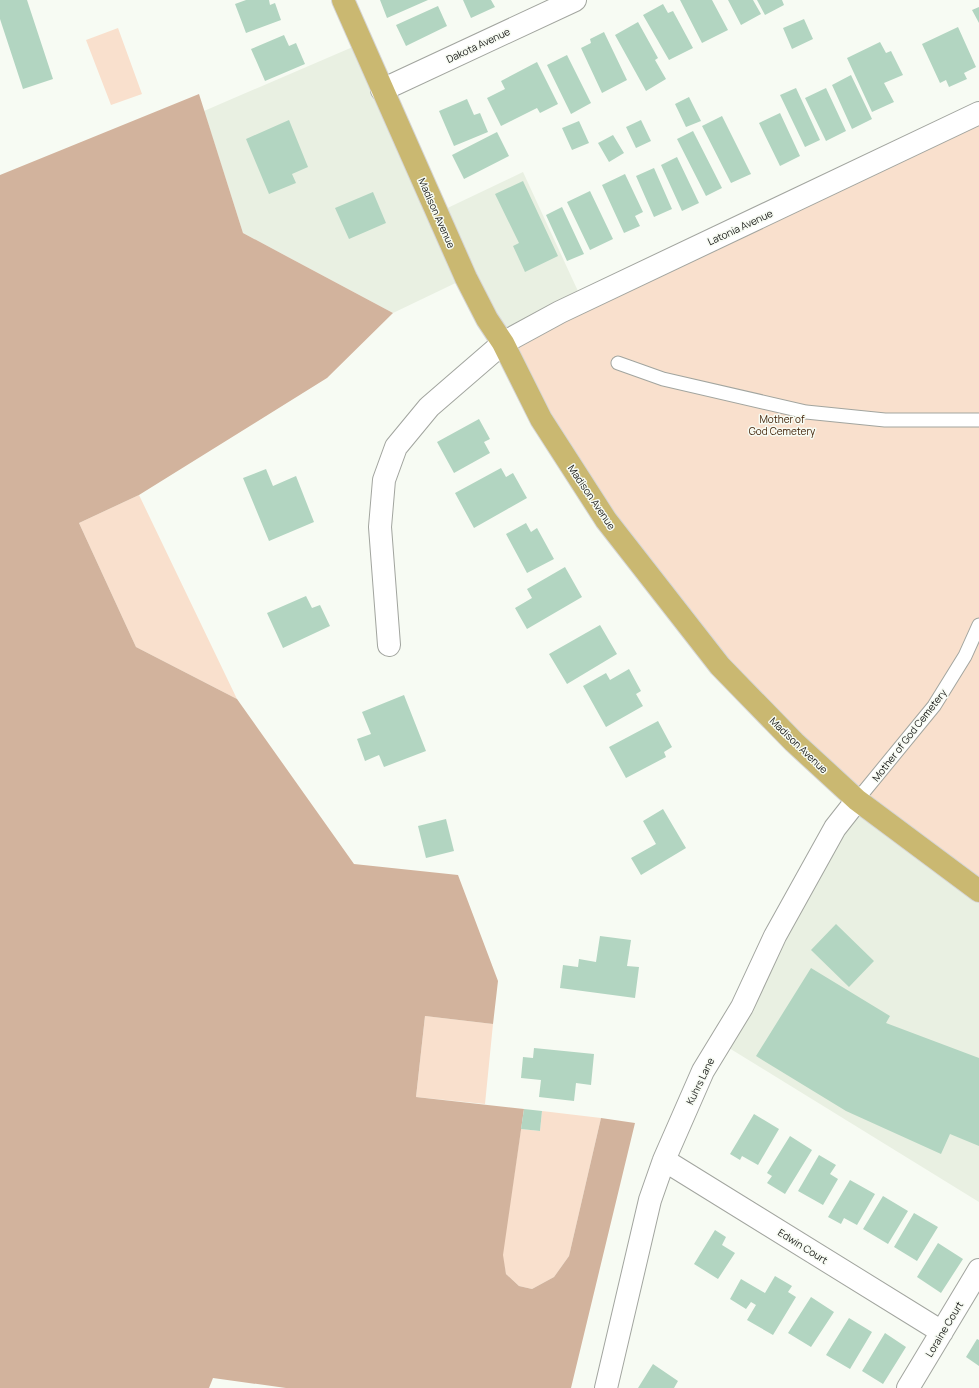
<svg xmlns="http://www.w3.org/2000/svg" width="979" height="1388" viewBox="0 0 979 1388" font-family="Manrope,sans-serif">
<style>
.built{fill:#e9f0e2}
.green{fill:#f9e0cd}
.forest{fill:#d2b39d}
.building{fill:#b2d5c1}
.lines{fill:none;stroke-linecap:round;stroke-linejoin:round}
.lane-casing{stroke:#a2a59f;stroke-width:15}
.street-casing{stroke:#a2a59f;stroke-width:24}
.secondary-casing{stroke:#a2a59f;stroke-width:24}
.primary-casing{stroke:#d6d6d6;stroke-width:24}
.lane{stroke:#fff;stroke-width:13}
.street{stroke:#fff;stroke-width:22}
.secondary{stroke:#fff;stroke-width:22}
.primary{stroke:#cab871;stroke-width:22}
.labels{text-anchor:middle;dominant-baseline:central;stroke-width:3;stroke-linejoin:round;paint-order:stroke}
.street-label{font-size:10px;fill:#1a1b19;stroke:#f7fbf3}
.park-label{font-size:10px;fill:#402106;stroke:#f7fbf3}
</style>
<rect width="100%" height="100%" fill="#f7fbf3"/>
<path class="built" d="M362 43 437 213 523 172 583 302 503 343 466 278 393 313 243 233 204 111Z
M857 800 979 889V1202L729 1048 824 868Z"/>
<path class="green" d="M118 28 142 94 111 105 86 40Z
M979 113V891L857 800 669 603 503 343Z
M139 495 237 699 136 647 79 523Z
M425 1016 493 1024 485 1104 416 1097Z
M542 1111 601 1118 569 1256 554 1277 532 1289 519 1286 506 1274 502 1255 521 1129 540 1131Z"/>
<path class="forest" d="M199 94 243 233 393 313 327 378 139 495 79 523 136 647 237 699 354 864 458 875 498 981 493 1024 425 1016 416 1097 524 1109 503 1255 506 1274 519 1286 532 1289 554 1277 569 1256 601 1118 635 1123 571 1388H286L213 1378 209 1388H0V175Z"/>
<path class="building" d="M0 0H27L53 79 23 89 0 19Z
M246 0H269L270 5 275 3 281 20 246 33 235 4Z
M380 0H428L387 18Z
M463 0H491L495 7 471 18Z
M680 0H712L728 30 702 43Z
M728 0H753L761 14 741 25Z
M757 0H782L784 5 765 15Z
M663 4 668 13 673 11 693 48 669 60 643 15Z
M438 6 447 26 406 46 396 25Z
M979 7V23L972 10Z
M804 19 813 39 792 49 783 28Z
M638 22 658 58 655 60 666 79 646 91 615 35Z
M958 27 976 67 964 73 967 79 949 87 946 80 940 83 922 44Z
M604 32 627 80 602 93 581 48 591 43 590 39Z
M284 35 289 46 296 43 305 64 265 81 251 49Z
M880 42 886 53 891 51 903 75 884 83 894 102 872 112 847 58Z
M567 55 591 103 571 114 547 65Z
M537 62 558 104 540 113 537 108 501 126 487 98 505 89 501 81Z
M851 75 872 119 852 129 832 85Z
M796 88 820 140 805 147 780 95Z
M826 88 846 131 826 141 805 98Z
M689 97 701 121 686 127 675 104Z
M467 99 474 115 480 113 488 132 454 146 439 111Z
M780 113 800 156 780 166 759 123Z
M722 116 751 174 731 183 702 126Z
M289 120 308 167 292 174 296 183 269 194 246 139Z
M641 120 651 141 636 148 626 127Z
M579 121 589 143 572 150 562 128Z
M693 131 722 188 706 196 677 139Z
M497 132 509 156 464 179 452 155Z
M613 135 624 153 609 162 598 143Z
M677 157 699 203 682 211 661 165Z
M654 168 672 209 654 217 636 176Z
M625 174 643 212 635 216 640 226 624 233 602 185Z
M523 181 558 256 525 272 513 246 519 243 495 194Z
M590 191 613 239 590 250 567 202Z
M373 192 386 223 349 239 335 208Z
M562 207 584 254 567 261 546 215Z
M479 419 490 439 484 442 490 453 454 473 437 442Z
M501 468 506 477 513 473 527 498 474 528 455 493Z
M266 469 273 486 296 476 314 522 269 541 243 478Z
M526 523 531 532 537 528 554 559 527 573 506 534Z
M565 567 582 597 527 629 515 608 532 598 527 589Z
M306 596 312 608 320 605 330 626 283 648 267 613Z
M600 625 617 654 567 684 549 654Z
M629 669 641 691 636 694 643 706 606 727 583 686 606 673 610 680Z
M404 695 426 751 384 767 379 755 365 761 357 739 371 734 362 712Z
M658 721 672 747 664 752 666 757 626 778 609 747Z
M663 809 686 848 641 875 631 858 656 844 643 821Z
M446 819 454 851 426 858 418 826Z
M836 924 874 961 849 987 811 950Z
M600 936 631 940 627 966 639 967 635 998 560 988 563 965 578 967 579 959 596 962Z
M811 968 890 1016 886 1023 979 1058V1146L950 1134 941 1154 846 1111 756 1056Z
M534 1048 594 1054 591 1085 576 1083 574 1101 539 1097 541 1080 521 1078 523 1057 533 1058Z
M524 1109 542 1111 540 1131 521 1129Z
M754 1114 779 1129 758 1165 742 1156 740 1160 730 1154Z
M790 1136 812 1150 785 1194 767 1183 772 1176 767 1173Z
M819 1155 836 1165 830 1174 838 1179 823 1205 798 1191Z
M850 1180 875 1194 857 1225 844 1218 841 1224 828 1217Z
M883 1196 908 1211 888 1244 863 1229Z
M914 1213 938 1227 917 1261 894 1247Z
M715 1230 726 1237 722 1245 735 1253 718 1279 694 1264Z
M938 1243 963 1259 941 1293 917 1277Z
M775 1276 792 1286 788 1292 796 1297 773 1335 747 1320 756 1305 751 1302 746 1309 730 1299 741 1279 765 1293Z
M811 1297 834 1312 811 1347 788 1333Z
M849 1318 872 1332 850 1369 826 1355Z
M885 1333 906 1347 883 1384 862 1371Z
M977 1339 979 1340V1366L966 1357Z
M653 1364 678 1381 674 1388H638Z"/>
<g class="lines">
<defs>
<path id="lane" d="M618 363 663 379 806 412 885 420H979
M857 800 934 706 965 656 979 625"/>
<path id="street" d="M382 90 575 0
M389 645 380 527 384 480 396 447 429 407 503 343
M664 1160 942 1332
M606 1388 650 1200 664 1160 703 1071 742 1007 775 936 835 828 857 800
M908 1388 979 1270"/>
<path id="secondary" d="M503 343 560 312 979 113"/>
<path id="primary" d="M343 0 466 278 487 319 503 343 541 419 606 520 720 666 794 742 857 800 979 891"/>
</defs>
<use href="#lane" class="lane-casing"/>
<use href="#street" class="street-casing"/>
<use href="#secondary" class="secondary-casing"/>
<use href="#primary" class="primary-casing"/>
<use href="#lane" class="lane"/>
<use href="#street" class="street"/>
<use href="#secondary" class="secondary"/>
<use href="#primary" class="primary"/>
</g>
<g class="labels">
<g class="street-label">
<text transform="translate(478 45) rotate(-25)">Dakota Avenue</text>
<text transform="translate(437 213) rotate(66)">Madison Avenue</text>
<text transform="translate(740 227) rotate(-25)">Latonia Avenue</text>
<text transform="translate(592 497) rotate(56)">Madison Avenue</text>
<text transform="translate(909 735) rotate(-52)">Mother of God Cemetery</text>
<text transform="translate(799 745) rotate(44)">Madison Avenue</text>
<text transform="translate(700 1081) rotate(-64)">Kuhrs Lane</text>
<text transform="translate(803 1246) rotate(32)">Edwin Court</text>
<text transform="translate(944 1329) rotate(-59)">Loraine Court</text>
</g>
<g class="park-label">
<text x="782" y="419">Mother of<tspan x="782" dy="12">God Cemetery</tspan></text>
</g>
</g>
</svg>
